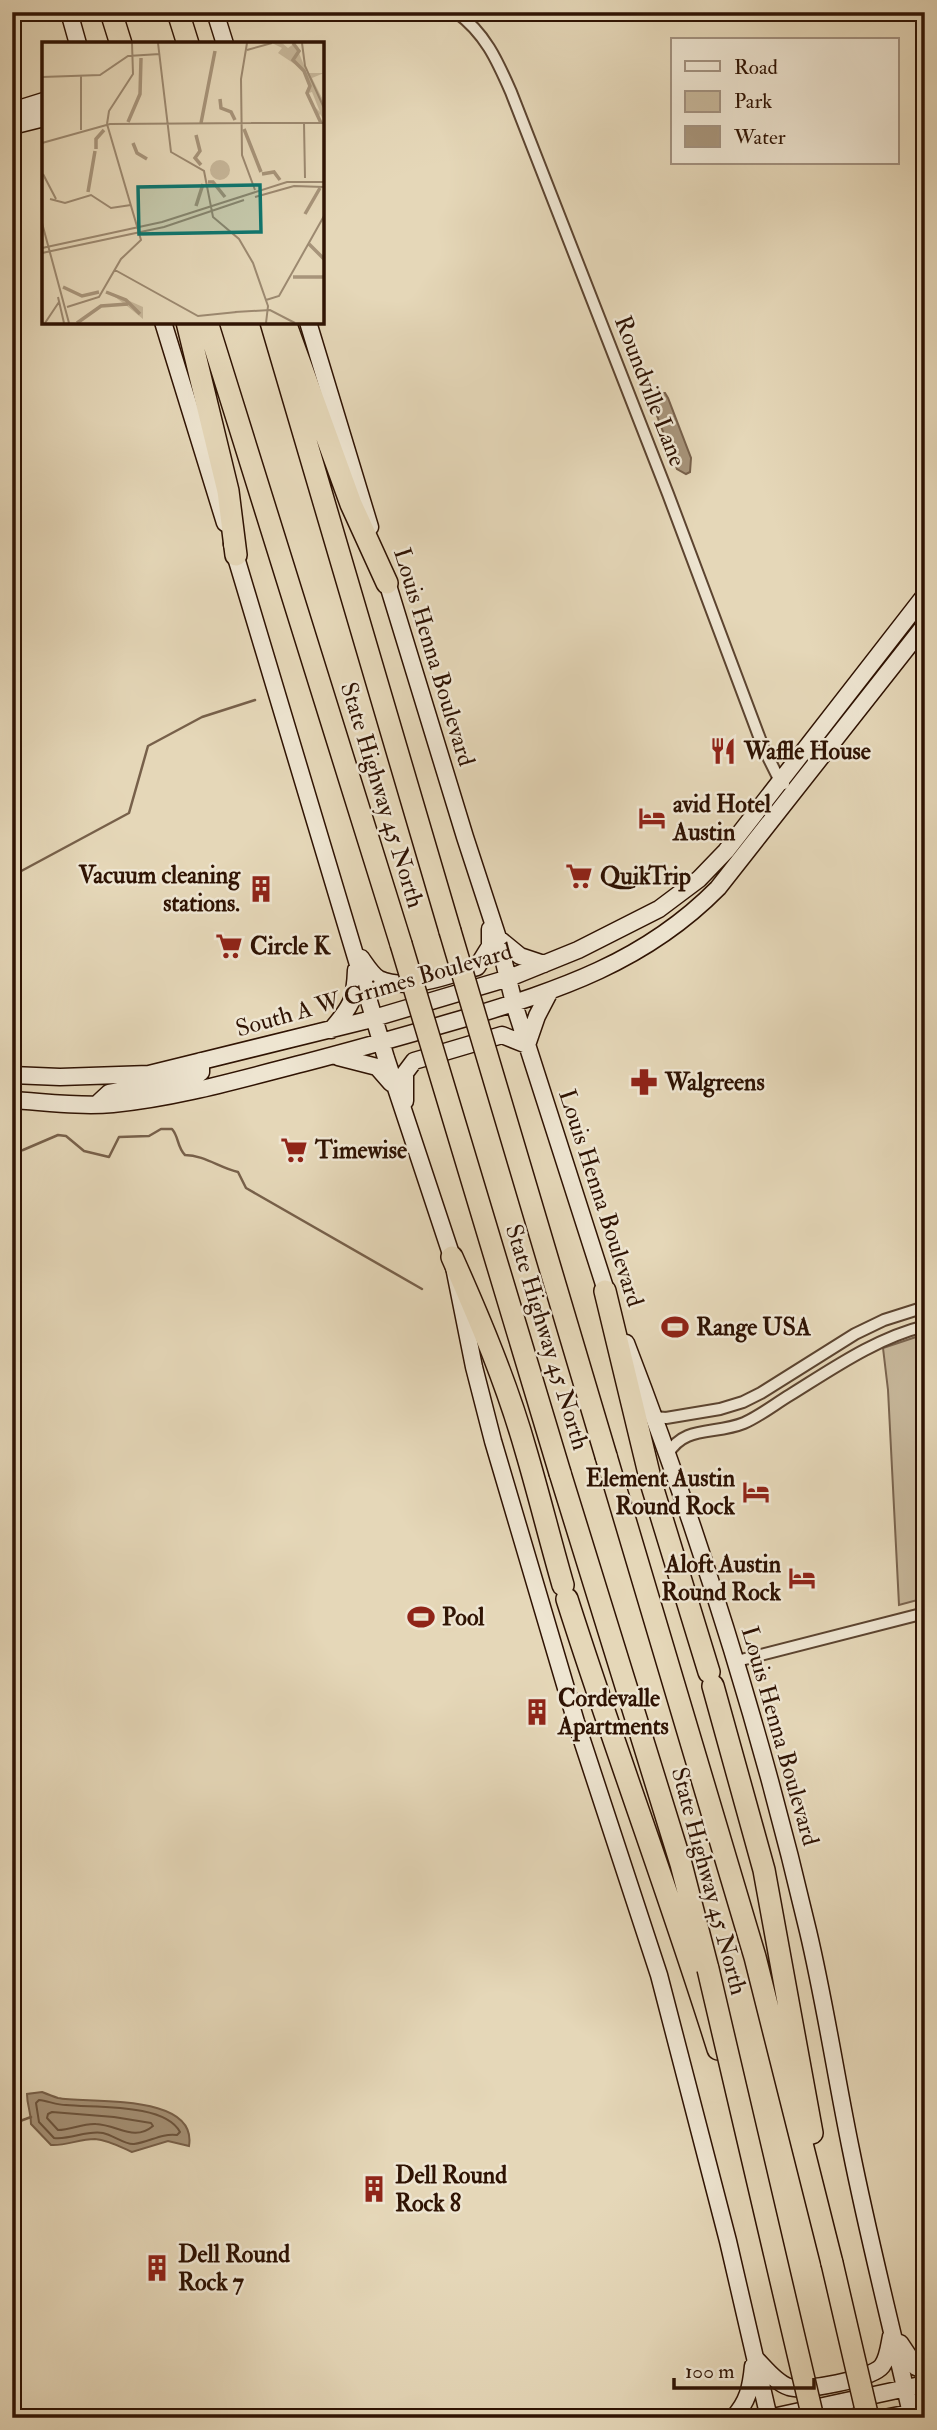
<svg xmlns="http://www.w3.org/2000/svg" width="937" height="2430" viewBox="0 0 937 2430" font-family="'IM FELL Double Pica',serif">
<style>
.green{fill:#c6b699;stroke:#7a644e;stroke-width:2}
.water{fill:#a7947a;stroke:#77604a;stroke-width:2}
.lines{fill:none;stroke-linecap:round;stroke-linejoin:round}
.shore{stroke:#6b543e;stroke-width:2}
.stream{stroke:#77604a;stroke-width:2.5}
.street-casing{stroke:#5c4430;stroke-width:14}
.secondary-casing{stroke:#2f1303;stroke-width:19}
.highway-casing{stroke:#2f1303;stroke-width:24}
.street{stroke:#eee5d1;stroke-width:10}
.secondary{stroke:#eee5d1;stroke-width:16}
.highway{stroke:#e5d7b8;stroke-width:21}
.highway-bridge-casing{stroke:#2f1303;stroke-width:24;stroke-linecap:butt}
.highway-bridge{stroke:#e5d7b8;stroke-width:21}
.labels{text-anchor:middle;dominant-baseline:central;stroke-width:5;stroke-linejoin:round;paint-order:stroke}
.street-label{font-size:24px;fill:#2f1303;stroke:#eee5d1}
.poi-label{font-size:24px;font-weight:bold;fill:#2f1303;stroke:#eee5d1;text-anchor:start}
.inset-river{fill:none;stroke:#a7947a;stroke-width:3.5}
.inset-road{fill:none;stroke:#9c8970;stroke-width:2}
.view{fill:#0f766e;fill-opacity:0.15;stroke:#0f766e;stroke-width:3.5}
.inset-edge{fill:none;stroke:#2f1303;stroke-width:3.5}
</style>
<rect width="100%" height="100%" fill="#e5d7b8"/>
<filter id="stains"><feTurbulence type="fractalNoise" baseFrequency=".00286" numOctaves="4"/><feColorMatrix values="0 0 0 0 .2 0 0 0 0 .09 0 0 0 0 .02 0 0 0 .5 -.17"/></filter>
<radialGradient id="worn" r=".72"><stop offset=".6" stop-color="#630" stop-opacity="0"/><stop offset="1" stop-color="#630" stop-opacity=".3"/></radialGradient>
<path class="green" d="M925 1334V1598L899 1605 888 1390 883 1348Z"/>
<path class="water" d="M657 393H665L668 398 691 458 690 472 686 474 677 469 653 405V398Z
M42 2092C47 2094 52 2096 58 2098 87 2104 198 2092 189 2146L168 2141 132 2152C121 2147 108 2140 95 2139 79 2139 66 2146 51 2145L31 2124C31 2111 27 2106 27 2094Z"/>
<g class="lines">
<path class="shore" d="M39 2100C48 2101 57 2105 66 2105 95 2108 165 2103 180 2132L177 2135C161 2133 150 2142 134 2144 125 2145 113 2135 103 2133 86 2130 71 2140 54 2138L39 2122 36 2103Z
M52 2112 114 2117 151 2123 153 2126C134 2142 118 2125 96 2124 83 2123 71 2130 58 2130L47 2118 48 2114Z"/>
<path class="stream" d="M12 876 129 813 148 746 202 717 255 700
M12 1148 19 1151 23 1150 58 1135 66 1136 84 1151 109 1157 119 1137 149 1136 161 1129H172C179 1137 177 1147 185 1155 204 1155 220 1168 238 1172L246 1188 422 1289
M12 2124 31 2117"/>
<defs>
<path id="street" d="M456 12C485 33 497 60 511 92L668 494 763 747 780 781 784 784
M654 1417 666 1418 720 1409 743 1402 761 1393 855 1334 884 1320 925 1307
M668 1454C684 1425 715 1435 744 1423 760 1416 775 1404 790 1395 832 1369 876 1338 925 1326
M737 1661 925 1613"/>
<path id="secondary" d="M69 12 78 44
M215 12 225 44
M12 111 44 101
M12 126 44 118
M163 322 225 523
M308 322 370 527
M232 544 386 1058 452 1257 474 1367 493 1441 576 1722 659 1975 728 2241 769 2418
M384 572 465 837 498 938 515 1007 609 1300
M498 938 520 956 544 964
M361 958C366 965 372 975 379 979 408 992 448 975 477 967L490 946V929
M331 1030C351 1007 355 1000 356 970
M527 1045 537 1016 550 991
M338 1057 377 1067 391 1083
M12 1075 60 1077 149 1074 364 1021 509 978 578 950 659 909 699 879 726 851 925 595
M12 1100C45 1102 80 1107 113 1104 177 1098 241 1079 304 1063 357 1049 410 1034 462 1019 559 990 645 962 718 888L925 625
M405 1101V1073L414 1061 502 1035 527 1045
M96 1105 109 1093 193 1078 201 1072V1061
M626 1343C700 1535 761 1730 808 1931 825 2003 836 2077 851 2150 869 2240 892 2329 912 2418
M900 2343 916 2367 925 2371
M756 2359C765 2368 776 2383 789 2387 803 2392 872 2379 882 2366 888 2358 889 2346 891 2336
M733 2418C748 2402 751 2387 753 2366
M768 2418 925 2384
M884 2418 925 2410"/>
<path id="highway" d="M111 12 121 44
M178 12 188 44
M187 322 228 491 236 555
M207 322 401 944
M271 322 450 931
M285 322 351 504 387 583
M452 1257C480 1320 507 1384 526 1451 539 1495 550 1540 563 1585
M605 1291 652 1486 709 1672
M606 1456 755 1957 832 2263
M560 1473 681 1864 708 1969
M567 1599C615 1750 671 1898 718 2049
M713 1686 764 1870 812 2133"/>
</defs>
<use href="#street" class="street-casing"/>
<use href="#secondary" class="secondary-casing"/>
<use href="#highway" class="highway-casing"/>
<use href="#street" class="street"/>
<use href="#secondary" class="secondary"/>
<use href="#highway" class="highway"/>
<defs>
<path id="highway-bridge" d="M450 931 606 1456
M401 944 560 1473
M708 1969 813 2418
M832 2263 868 2418"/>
</defs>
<use href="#highway-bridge" class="highway-bridge-casing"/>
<use href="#highway-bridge" class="highway-bridge"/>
</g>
<defs>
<symbol id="restaurant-bare" viewBox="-9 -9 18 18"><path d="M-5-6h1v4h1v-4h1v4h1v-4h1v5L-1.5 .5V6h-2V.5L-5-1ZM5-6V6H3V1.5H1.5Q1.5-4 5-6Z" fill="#8f2418" stroke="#eee5d1" stroke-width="2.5" paint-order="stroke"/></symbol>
<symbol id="hotel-bare" viewBox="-9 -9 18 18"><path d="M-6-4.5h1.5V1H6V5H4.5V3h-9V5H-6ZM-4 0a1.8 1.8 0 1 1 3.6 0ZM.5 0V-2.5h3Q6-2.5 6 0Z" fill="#8f2418" stroke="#eee5d1" stroke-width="2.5" paint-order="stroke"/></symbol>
<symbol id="supermarket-bare" viewBox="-9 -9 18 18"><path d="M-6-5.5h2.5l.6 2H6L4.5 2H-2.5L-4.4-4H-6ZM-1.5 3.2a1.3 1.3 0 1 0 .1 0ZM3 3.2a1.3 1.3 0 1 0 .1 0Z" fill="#8f2418" stroke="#eee5d1" stroke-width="2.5" paint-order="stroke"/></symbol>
<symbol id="building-bare" viewBox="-9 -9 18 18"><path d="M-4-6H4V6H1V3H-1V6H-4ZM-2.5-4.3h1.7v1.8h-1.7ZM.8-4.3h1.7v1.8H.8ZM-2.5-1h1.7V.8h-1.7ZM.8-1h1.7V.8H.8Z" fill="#8f2418" stroke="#eee5d1" stroke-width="2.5" paint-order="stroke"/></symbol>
<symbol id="pharmacy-bare" viewBox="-9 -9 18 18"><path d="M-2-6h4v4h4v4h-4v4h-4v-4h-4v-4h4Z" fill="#8f2418" stroke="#eee5d1" stroke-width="2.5" paint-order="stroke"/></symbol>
<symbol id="stadium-bare" viewBox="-9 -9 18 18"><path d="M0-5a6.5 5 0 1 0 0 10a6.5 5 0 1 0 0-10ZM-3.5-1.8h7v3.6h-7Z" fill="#8f2418" stroke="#eee5d1" stroke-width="2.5" paint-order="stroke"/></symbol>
</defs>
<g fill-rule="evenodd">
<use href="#restaurant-bare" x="704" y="732" width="38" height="38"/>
<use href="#hotel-bare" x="633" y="799" width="38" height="38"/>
<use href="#supermarket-bare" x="560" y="857" width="38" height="38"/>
<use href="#building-bare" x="242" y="870" width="38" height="38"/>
<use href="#supermarket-bare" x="210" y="927" width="38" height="38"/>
<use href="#pharmacy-bare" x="625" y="1063" width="38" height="38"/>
<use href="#supermarket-bare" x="275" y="1131" width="38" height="38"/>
<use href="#stadium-bare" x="656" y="1308" width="38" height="38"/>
<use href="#hotel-bare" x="737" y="1473" width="38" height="38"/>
<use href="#hotel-bare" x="783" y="1559" width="38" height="38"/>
<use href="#stadium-bare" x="402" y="1598" width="38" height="38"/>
<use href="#building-bare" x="518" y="1693" width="38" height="38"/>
<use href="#building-bare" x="355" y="2170" width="38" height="38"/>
<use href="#building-bare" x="138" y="2249" width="38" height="38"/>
</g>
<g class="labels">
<g class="street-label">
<text transform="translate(650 391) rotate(69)">Roundville Lane</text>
<text transform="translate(434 657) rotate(73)">Louis Henna Boulevard</text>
<text transform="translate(382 795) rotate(73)">State Highway 45 North</text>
<text transform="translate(374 990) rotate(-16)">South A W Grimes Boulevard</text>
<text transform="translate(601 1198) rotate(72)">Louis Henna Boulevard</text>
<text transform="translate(547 1337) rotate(73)">State Highway 45 North</text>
<text transform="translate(780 1736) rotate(74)">Louis Henna Boulevard</text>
<text transform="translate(709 1881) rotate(75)">State Highway 45 North</text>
</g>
<g class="poi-label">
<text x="744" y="751">Waffle House</text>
<text x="673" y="804">avid Hotel<tspan x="673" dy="28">Austin</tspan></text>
<text x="240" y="875" text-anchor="end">Vacuum cleaning<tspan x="240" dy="28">stations.</tspan></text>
<text x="600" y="876">QuikTrip</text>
<text x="250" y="946">Circle K</text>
<text x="665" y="1082">Walgreens</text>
<text x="315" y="1150">Timewise</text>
<text x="696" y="1327">Range USA</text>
<text x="735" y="1478" text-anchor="end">Element Austin<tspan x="735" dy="28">Round Rock</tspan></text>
<text x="781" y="1564" text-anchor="end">Aloft Austin<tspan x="781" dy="28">Round Rock</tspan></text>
<text x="442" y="1617">Pool</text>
<text x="558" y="1698">Cordevalle<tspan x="558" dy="28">Apartments</tspan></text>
<text x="395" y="2175">Dell Round<tspan x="395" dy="28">Rock 8</tspan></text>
<text x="178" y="2254">Dell Round<tspan x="178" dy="28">Rock 7</tspan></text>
</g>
</g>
<g transform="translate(42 42)">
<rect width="282" height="282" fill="#e5d7b8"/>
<path d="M230 1H240L246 6 253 1 265 31H282L270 36 282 60V78L278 72 276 77 269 61 278 70 270 50 264 52 268 46 260 27 236 11 240 6ZM168 128a10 10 0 1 1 20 0a10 10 0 1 1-20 0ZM65 249 101 265V277L85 264 63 263 81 261Z" fill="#c6b699"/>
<path class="inset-river" d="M251 1 257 9 251 18 262 29 268 44 265 51 279 81M178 57 179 66 189 70 193 78M86 80 98 52 99 16M159 81 173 9M202 87 219 130M154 93 158 109 153 116 159 123M91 101 95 111 105 117M54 107V97L62 88M220 132 232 130 238 138M166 140H171L183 155M46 150 53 109M154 164 161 142M263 172 278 146M267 202 282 217M251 235H282M21 245 40 254 57 250M64 250 84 258 98 272M35 281 59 264 86 262"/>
<path class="inset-road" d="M116 1 129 110 162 129 171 175 197 197 211 221 226 264 224 281M205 1 199 37 200 113 213 148M260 1 263 24 282 66M205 8 230 1M39 34V88M0 35 58 33 86 14 118 12M209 81H282M262 81 263 136M65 82 67 69 91 32 90 1M0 101 68 82 213 81M1 132 14 157M213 155 252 144 282 145M8 157 23 161 49 153 69 166 89 163M0 181 27 281M0 206 120 180 245 140H282M0 211 122 185 202 158M73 228 156 274 195 270M16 255 22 281M224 258 237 254 282 174M25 265 57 255 79 217 99 198 65 82M193 270 228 268 253 281M3 281 17 260"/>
<path class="view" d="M218 143 219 190 97 192 96 145Z"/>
<rect width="282" height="282" class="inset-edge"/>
</g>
<rect width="937" height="2430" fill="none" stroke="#e5d7b8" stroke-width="42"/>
<rect x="14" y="14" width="909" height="2402" fill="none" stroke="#2f1303" stroke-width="3.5"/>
<rect x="21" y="21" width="895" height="2388" fill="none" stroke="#2f1303" stroke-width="2"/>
<rect x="671" y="38" width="228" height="126" fill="#eee5d1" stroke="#a2917f" stroke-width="2"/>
<rect x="685" y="61" width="35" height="10" fill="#eee5d1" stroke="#a2917f" stroke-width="2"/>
<text x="734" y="74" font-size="21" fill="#2f1303">Road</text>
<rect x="685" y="91" width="35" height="21" fill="#c6b699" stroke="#a2917f" stroke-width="2"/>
<text x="734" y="108" font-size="21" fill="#2f1303">Park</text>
<rect x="685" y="126" width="35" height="21" fill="#a7947a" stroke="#a2917f" stroke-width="2"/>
<text x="734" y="144" font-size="21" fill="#2f1303">Water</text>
<path d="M674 2378v10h140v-10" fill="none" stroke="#2f1303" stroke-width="3.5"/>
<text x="685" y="2378" font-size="21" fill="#2f1303" stroke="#eee5d1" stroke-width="5" paint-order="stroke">100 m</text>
<rect width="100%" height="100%" filter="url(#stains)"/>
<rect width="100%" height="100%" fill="url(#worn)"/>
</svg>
